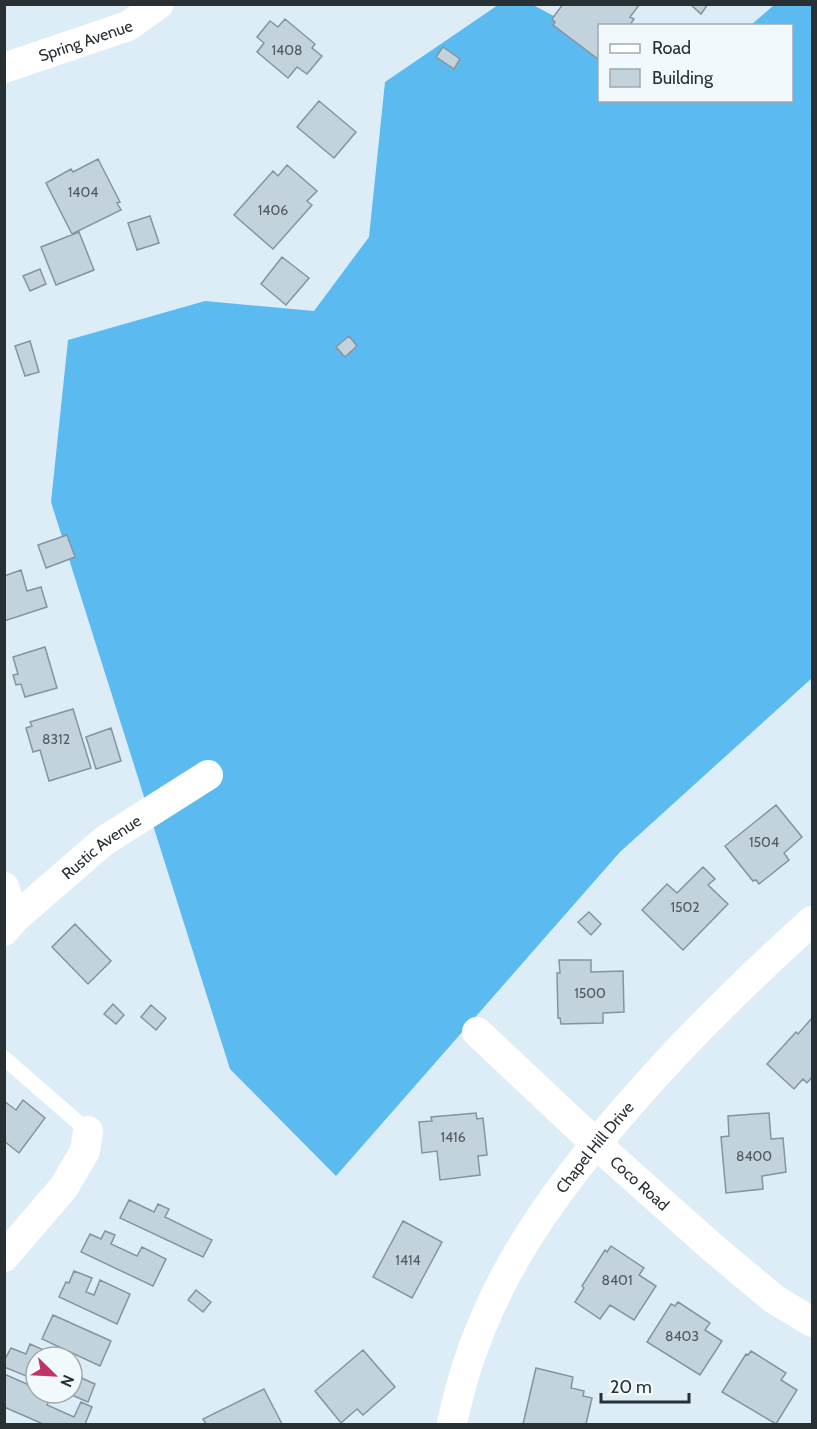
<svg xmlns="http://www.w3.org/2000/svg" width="817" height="1429" viewBox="0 0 817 1429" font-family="Cabin,sans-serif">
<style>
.forest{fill:#5bbbf1}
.building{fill:#c3d3de;stroke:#85959f;stroke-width:1.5}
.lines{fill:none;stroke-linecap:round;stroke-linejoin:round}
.service{stroke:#fff;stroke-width:15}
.minor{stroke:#fff;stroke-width:30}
.labels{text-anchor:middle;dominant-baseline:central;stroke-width:4.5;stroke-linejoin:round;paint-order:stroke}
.number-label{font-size:14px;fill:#50595e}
.street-label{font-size:16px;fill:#293034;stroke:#f2f9fd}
</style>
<rect width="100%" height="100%" fill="#dcedf8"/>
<path class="forest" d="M498 5H533L599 40 600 100H792V26L751 25 774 5H812V678L620 852 336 1176 230 1069 51 502 68 340 205 301 314 311 369 237 385 82Z"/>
<path class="building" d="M563 4H640L630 17 634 19 629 26H600L598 59 553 25 555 22 552 19Z
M690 4H708L701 14Z
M285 19 315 44 312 48 322 56 307 74 297 67 288 78 257 52 264 43 257 37 270 21 278 27Z
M443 47 460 59 454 69 436 57Z
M319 101 356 132 334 158 297 127Z
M98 159 120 202 117 203 121 210 72 234 46 183 71 169 73 172Z
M287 165 317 191 307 201 312 205 273 249 234 215 273 171 278 176Z
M150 216 159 243 137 250 128 223Z
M79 232 94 270 56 285 41 247Z
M282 257 309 278 286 305 261 284Z
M40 269 46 284 30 291 23 276Z
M349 336 357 346 345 357 336 347Z
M30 341 39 372 25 376 15 346Z
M67 535 75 557 46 568 38 545Z
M21 570 27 591 41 587 47 607 4 621V576Z
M45 647 57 688 25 697 21 684 16 685 13 675 18 674 13 657Z
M73 709 91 768 49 781 40 750 33 752 26 728 32 726 30 722Z
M111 728 121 761 96 769 86 737Z
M776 805 802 837 784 853 789 860 759 884 756 880 753 881 725 846Z
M703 867 715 879 708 885 728 904 683 950 642 910 667 884 677 893Z
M589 912 601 924 591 935 578 922Z
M75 924 111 961 88 984 52 947Z
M559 960H591V972L623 971 624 1012 603 1013V1023L561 1024 560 1018H558L557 973H560Z
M113 1004 124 1015 116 1024 104 1014Z
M151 1005 166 1018 156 1030 141 1017Z
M812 1018V1077L807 1083 803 1079 794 1089 767 1064 796 1032 798 1034Z
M23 1100 45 1118 19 1153 4 1141V1101L16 1110Z
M476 1113 477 1119 483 1118 487 1155 478 1156 480 1175 440 1180 437 1151 422 1153 419 1122 432 1121 431 1117Z
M769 1113 771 1139 783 1138 786 1172 762 1176 763 1189 726 1193 721 1137 729 1136 728 1116Z
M129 1200 154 1212 158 1204 169 1209 165 1217 212 1240 203 1257 120 1218Z
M403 1221 442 1242 412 1298 373 1277Z
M105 1231 115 1235 111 1244 137 1256 142 1247 166 1259 153 1286 81 1252 90 1234 101 1239Z
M611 1246 644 1268 639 1275 656 1286 634 1320 610 1305 600 1319 575 1302 584 1288 582 1286 605 1250 607 1252Z
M74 1271 92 1278 86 1292 94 1295 100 1280 130 1294 117 1324 59 1297 66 1282 69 1283Z
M196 1290 211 1302 203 1312 188 1300Z
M678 1302 710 1323 705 1330 722 1341 700 1375 647 1342 671 1304 675 1306Z
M53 1315 111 1341 100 1366 42 1339Z
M30 1344 46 1351 43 1357H36V1380L4 1367V1361L11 1348 26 1354Z
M363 1350 395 1387 363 1415 357 1409 341 1423 315 1391Z
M751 1351 786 1373 781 1380 797 1390 776 1424 722 1392 746 1354 748 1355Z
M536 1368 573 1377 571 1388 584 1391 583 1396 592 1398 586 1424H523Z
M4 1374 36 1388V1393H46L52 1395 47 1405 74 1417 81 1402 92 1407 85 1424H43L4 1407Z
M72 1374 95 1384 88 1402 67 1393H72Z
M264 1389 282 1424H206L203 1419Z"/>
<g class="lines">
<path class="service" d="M4 1058 88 1131"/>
<g class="minor">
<path id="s1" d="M4 68 128 26 159 4"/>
<path d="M4 887 14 919"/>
<path id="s2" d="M4 931 14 919 104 841 208 775"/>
<path id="s3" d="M477 1032 595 1143 713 1248 774 1299 812 1322"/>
<path d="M4 1257 64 1187 85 1151 88 1131"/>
<path id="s4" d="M452 1424C478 1293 549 1195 636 1097 691 1034 751 976 812 921"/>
</g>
</g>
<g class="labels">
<g class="number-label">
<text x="287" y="50">1408</text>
<text x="83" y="192">1404</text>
<text x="273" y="210">1406</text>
<text x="56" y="739">8312</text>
<text x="764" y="842">1504</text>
<text x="685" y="907">1502</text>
<text x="590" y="993">1500</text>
<text x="453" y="1137">1416</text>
<text x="754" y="1156">8400</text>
<text x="408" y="1260">1414</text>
<text x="617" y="1280">8401</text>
<text x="682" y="1336">8403</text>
</g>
<g class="street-label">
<text stroke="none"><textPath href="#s1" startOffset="86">Spring Avenue</textPath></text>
<text stroke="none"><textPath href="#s2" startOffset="129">Rustic Avenue</textPath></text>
<text stroke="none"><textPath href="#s4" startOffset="315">Chapel Hill Drive</textPath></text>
<text stroke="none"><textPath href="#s3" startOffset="222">Coco Road</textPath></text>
</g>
</g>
<rect width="817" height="1429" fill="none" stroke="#293034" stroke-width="12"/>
<rect x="598" y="24" width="195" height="78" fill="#f2f9fd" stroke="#a2a9ad" stroke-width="1.5"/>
<rect x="610" y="44" width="30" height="9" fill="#ffffff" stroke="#a2a9ad" stroke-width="1.5"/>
<text x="652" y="54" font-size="18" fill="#293034">Road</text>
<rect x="610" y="69" width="30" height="18" fill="#c3d3de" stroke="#a2a9ad" stroke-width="1.5"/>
<text x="652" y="84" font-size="18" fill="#293034">Building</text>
<g transform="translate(54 1375) rotate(114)"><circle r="28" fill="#f2f9fd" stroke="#a2a9ad" stroke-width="1.5"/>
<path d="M0-4.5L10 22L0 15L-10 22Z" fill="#bf3368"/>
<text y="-9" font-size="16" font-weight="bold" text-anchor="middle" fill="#293034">N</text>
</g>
<path d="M601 1393v9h88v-9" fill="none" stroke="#293034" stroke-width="3"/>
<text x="610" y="1393" font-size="18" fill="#293034" stroke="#f2f9fd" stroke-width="4.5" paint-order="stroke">20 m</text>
</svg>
